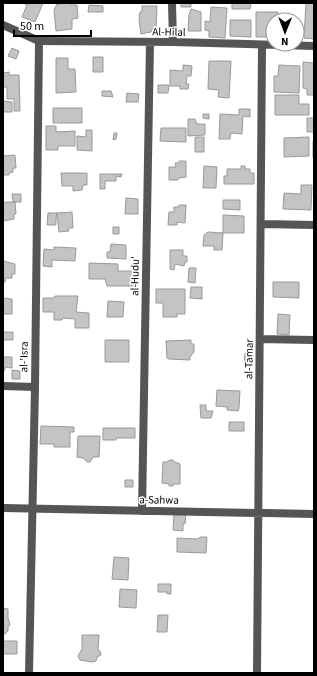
<svg xmlns="http://www.w3.org/2000/svg" width="317" height="676" viewBox="0 0 317 676" font-family="'Source Sans 3',sans-serif">
<style>
.building{fill:#c4c4c4;stroke:#999}
.lines{fill:none;stroke-linecap:round;stroke-linejoin:round}
.minor{stroke:#555;stroke-width:8}
.tertiary{stroke:#555;stroke-width:8}
.labels{text-anchor:middle;dominant-baseline:central;stroke-width:3;stroke-linejoin:round;paint-order:stroke}
.street-label{font-size:11px;fill:#000;stroke:#fff}
</style>
<rect width="100%" height="100%" fill="#fff"/>
<path class="building" d="M23 3H43L35 22 22 17 27 5Z
M71 3V5H77L78 18 72 19V29L56 31 54 10 57 4Z
M181 3H191V7H181Z
M232 3H251L250 9H232Z
M306 3H314V39L304 38Z
M89 5 103 6V12H88Z
M142 6H157L156 30 152 29 151 32 141 34 139 19 140 12 142 11Z
M211 7 227 8 225 38 209 37V31L205 30V21L210 22Z
M191 9 201 12V31H188L189 15Z
M256 12H278V18H286V20H273V37H256Z
M230 20H251V37L230 36Z
M297 22H300V38H297Z
M12 48 19 51 16 59 8 56Z
M93 57H103V72H93Z
M56 58H68V69H75L76 92 56 93Z
M209 61H231L229 98 218 97 219 90 208 89Z
M303 62 314 63V95H307V89L303 88Z
M183 65 192 66 191 76H187L186 84H189L188 89H180V86H170V70L183 71Z
M279 65 300 66 299 93 274 92V76H278Z
M9 72V75H19L20 111H14V99H7V87H3V73Z
M158 85H169L168 93H158Z
M102 91H111L113 97 102 96Z
M127 93 139 94 138 102H126Z
M275 95H299V104H309V115H275Z
M3 101 12 102V112H3Z
M53 108H82V123H53Z
M239 109H250V117L243 116 242 134 231 133 230 139H219L220 114 239 115Z
M203 114H209V119L203 118Z
M307 118H314V132H307Z
M188 119H195L197 124H205V135L188 136Z
M46 126H56V132L75 131V146H58V150H46Z
M161 128H186V142L160 141Z
M86 130H92V151L77 150V136L86 137Z
M114 133H117L116 139 113 140Z
M195 137H204V152H195Z
M309 137V156L284 157V138Z
M313 141H314V158H313Z
M15 155 16 168H13V172L9 173V175H3V156Z
M179 161H186V177L179 178 178 180H169V167H176L175 163H179Z
M204 166 217 167 216 188H203Z
M241 166H245V169H250V173H254V184H224V176H227V169H241Z
M61 173H87V185H83L82 190 73 191V186H62Z
M100 174H122L121 177 116 176V181H105V189H100Z
M301 185H312L311 210 283 209 284 193 301 194Z
M12 194H21V202H13Z
M126 198 138 199V214H125Z
M223 200H240V210L223 209Z
M5 202H15L16 214H14V219L3 221V204Z
M179 205H186L185 223 177 222V225H168L169 212H174V207H179Z
M72 212 73 228H68L69 231 59 232 57 213Z
M48 213H57L56 218V225H47Z
M223 215 244 216V233H223Z
M113 227H119V234H113Z
M208 232 223 233 222 250H214V246H203L204 235Z
M111 244 126 245V259L107 258V252H110Z
M54 247 76 248 75 261 52 260V267L43 266 44 249 54 250Z
M170 250H183V256H187V262H185L184 266 175 264 174 270 170 269Z
M3 261 15 264V274H12V278H6L5 282H3Z
M89 263 118 264V271H136V283H133V286H107L105 279H89Z
M189 268H196L195 283 188 282Z
M273 282H299V298L273 297Z
M191 287H202V299L190 298Z
M156 289H185V314H177V317H163V303H156Z
M55 296H78L76 312 89 313V328H75V319L63 318 62 320H54V312H43V298H54Z
M3 298 12 299V314H3Z
M108 301 124 302 123 317H107Z
M278 314 290 315 289 335 277 334Z
M3 332H13V340H3Z
M105 340H129V362H105Z
M191 340V344H194V352L190 357V360L169 359 167 358 166 341Z
M245 353H251V363H244Z
M3 357H12V368L5 367V370H3Z
M12 370 20 371V379H12Z
M217 390 240 391 239 408 238 411 227 410V407L216 406Z
M200 405H206V411H213L211 418H201Z
M229 422H244V431H229Z
M41 426 74 427V432H70V447H54V444H40Z
M103 428H135V438H116V440H103Z
M78 436H100L99 457H93L90 462H87L83 458 77 457Z
M170 460H173L175 462 180 464V484H174L173 486H169V484L162 483 163 462H167Z
M125 480H133V487H125Z
M174 513 186 514 185 524 183 523V531L173 530Z
M200 537H207L206 553 177 552V538L198 539Z
M114 557 129 558 128 580 112 579Z
M158 584H171V594H167V592H158Z
M120 589 137 590 136 608 119 607Z
M3 608 8 609V618L10 625 8 627V631L5 634H3Z
M158 615H168L167 632H157Z
M82 635H99L98 650 100 651 101 655 97 657 96 661 92 662 80 660 78 656 82 649Z
M3 641H17V654H3Z"/>
<g class="lines">
<path class="minor" d="M172 3 173 42
M39 41 173 42 314 46
M262 224 314 225
M260 339 314 340
M3 386 35 387
M3 508 314 514
M142 511 150 42
M257 673 262 45"/>
<path class="tertiary" d="M3 25 39 41 35 387 29 673"/>
</g>
<g class="labels">
<g class="street-label">
<text transform="translate(169 32) rotate(1)">Al-Hilal</text>
<text transform="translate(135 276) rotate(-89)">al-Hudu'</text>
<text transform="translate(24 357) rotate(-89)">al-'Isra</text>
<text transform="translate(249 359) rotate(-89)">al-Tamar</text>
<text transform="translate(159 500) rotate(1)">a-Sahwa</text>
</g>
</g>
<rect width="317" height="676" fill="none" stroke="#000000" stroke-width="8"/>
<g transform="translate(285 32) rotate(181)"><circle r="19" fill="#ffffff" stroke="#999999"/>
<path d="M0-3L7 15L0 10L-7 15Z" fill="#000000"/>
<text y="-6" font-size="11" font-weight="bold" text-anchor="middle" fill="#000000">N</text>
</g>
<path d="M14 30v6h77v-6" fill="none" stroke="#000000" stroke-width="2"/>
<text x="20" y="30" font-size="12" fill="#000000" stroke="#ffffff" stroke-width="3" paint-order="stroke">50 m</text>
</svg>
